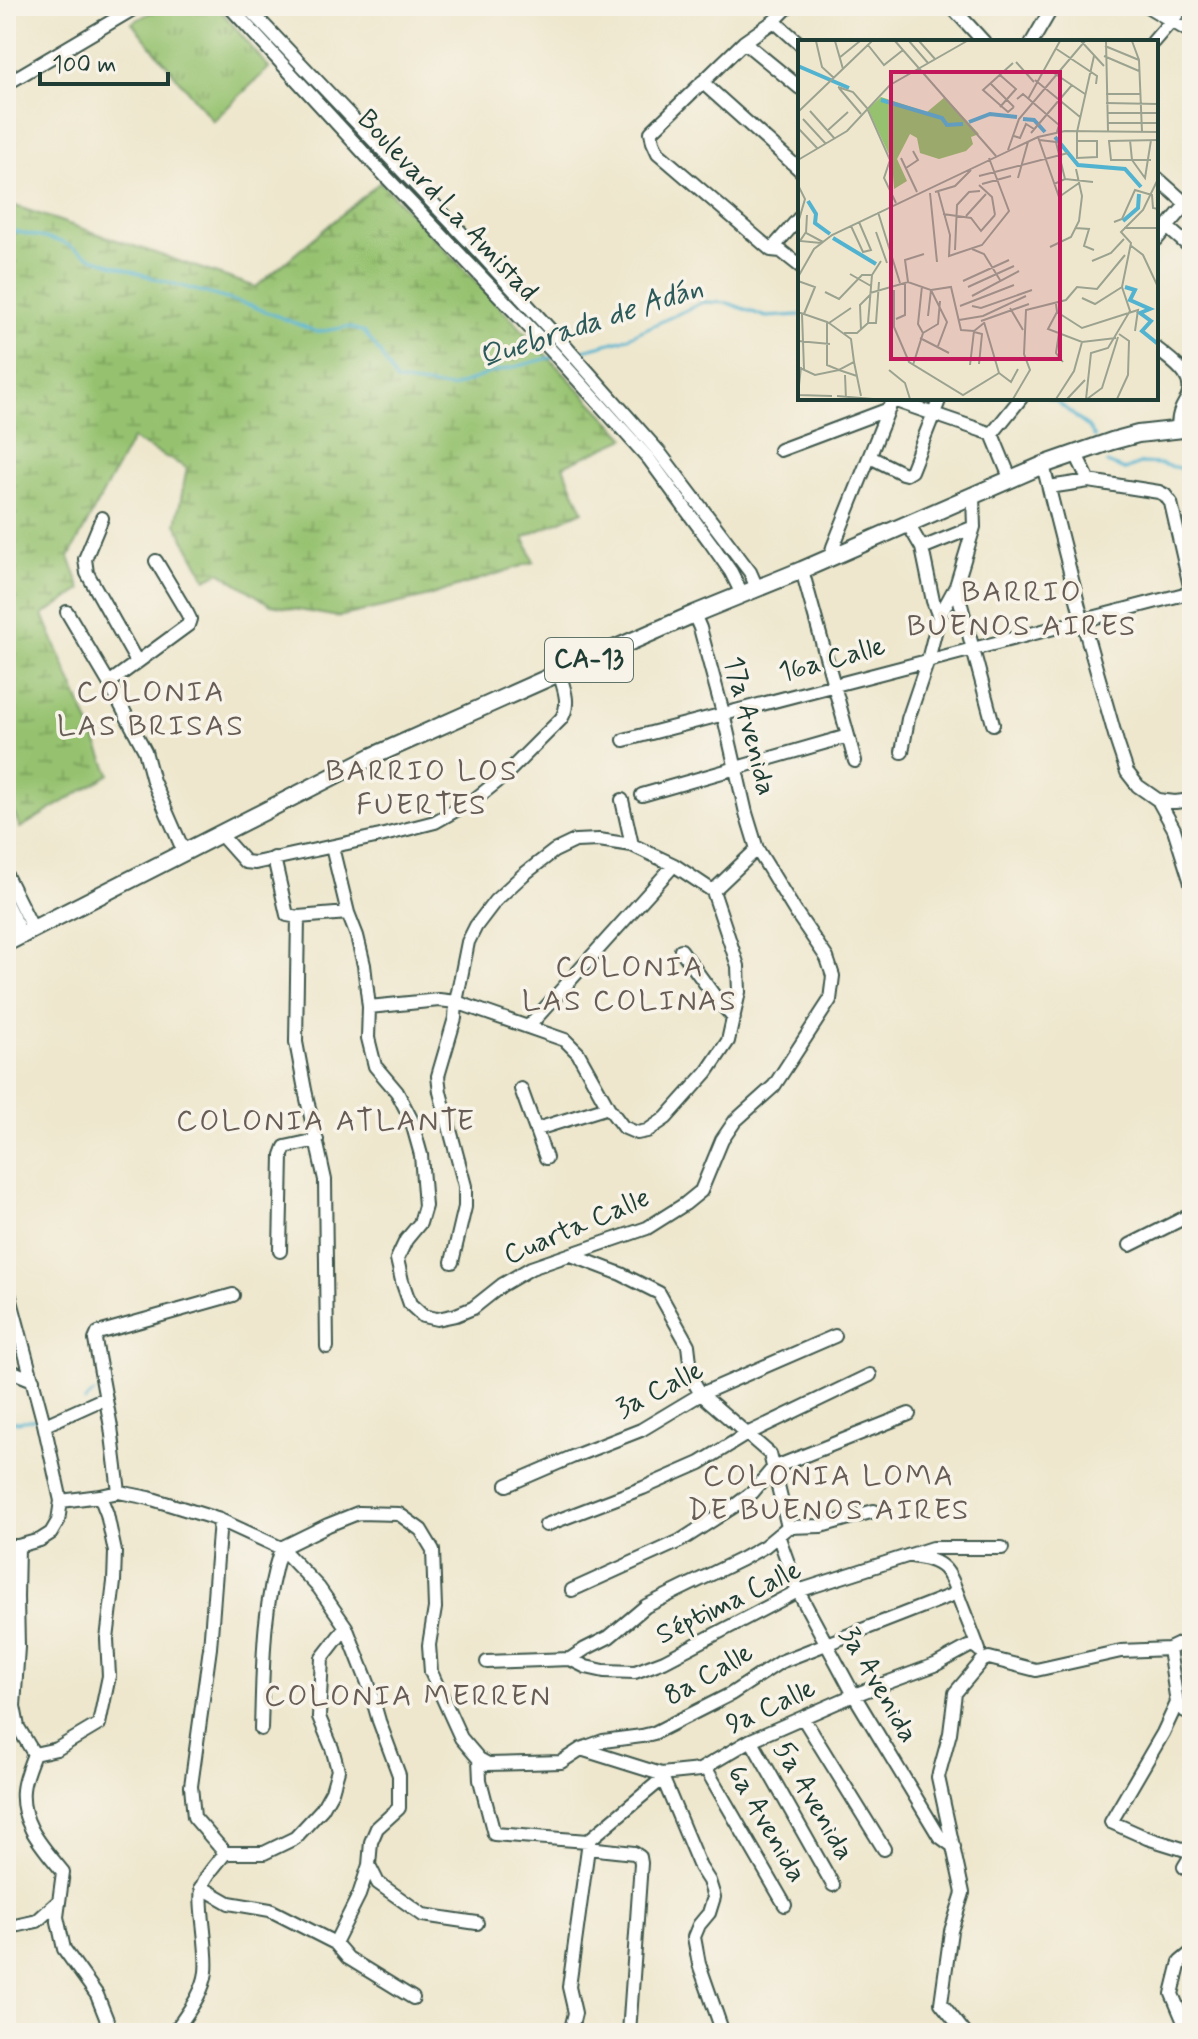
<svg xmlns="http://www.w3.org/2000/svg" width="1198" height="2039" viewBox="0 0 1198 2039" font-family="Mynerve,sans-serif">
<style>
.wetland{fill:url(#wetland-marsh);stroke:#5a8052;stroke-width:2}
.park{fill:url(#park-tufts);stroke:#5a8052;stroke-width:2}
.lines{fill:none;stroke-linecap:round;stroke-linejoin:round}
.stream{stroke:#52b3d0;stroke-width:3}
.minor-casing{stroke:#3e564b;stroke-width:16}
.major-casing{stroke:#3e564b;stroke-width:20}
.minor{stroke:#fff;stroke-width:12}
.major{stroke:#fff;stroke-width:16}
.labels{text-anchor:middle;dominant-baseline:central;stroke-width:7;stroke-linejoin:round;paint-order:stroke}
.shield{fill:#f7f3e8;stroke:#60746a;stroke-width:2}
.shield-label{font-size:26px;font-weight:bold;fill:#1f3d34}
.street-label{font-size:28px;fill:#1f3d34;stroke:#f7f3e8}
.water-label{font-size:30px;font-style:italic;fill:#2c5a5b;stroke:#f7f3e8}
.neighbourhood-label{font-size:30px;letter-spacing:2px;fill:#675d56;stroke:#f7f3e8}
.inset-river{fill:none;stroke:#52b3d0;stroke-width:4}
.inset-road{fill:none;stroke:#9ba390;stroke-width:2}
.view{fill:#c2185b;fill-opacity:0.15;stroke:#c2185b;stroke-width:4}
.inset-edge{fill:none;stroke:#1f3d34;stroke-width:4}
</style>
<defs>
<pattern id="wetland-marsh" width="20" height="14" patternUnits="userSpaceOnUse" patternTransform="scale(2)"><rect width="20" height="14" fill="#96c26f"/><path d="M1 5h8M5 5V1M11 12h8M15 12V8" fill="none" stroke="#7a9f5c"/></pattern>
<pattern id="park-tufts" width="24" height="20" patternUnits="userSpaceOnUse" patternTransform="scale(2)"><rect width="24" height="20" fill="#96c26f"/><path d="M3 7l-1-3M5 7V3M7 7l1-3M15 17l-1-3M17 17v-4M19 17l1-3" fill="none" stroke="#7a9f5c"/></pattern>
</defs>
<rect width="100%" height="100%" fill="#f7f3e8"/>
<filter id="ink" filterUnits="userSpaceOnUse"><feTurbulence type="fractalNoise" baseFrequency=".0125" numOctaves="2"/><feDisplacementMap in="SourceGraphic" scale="16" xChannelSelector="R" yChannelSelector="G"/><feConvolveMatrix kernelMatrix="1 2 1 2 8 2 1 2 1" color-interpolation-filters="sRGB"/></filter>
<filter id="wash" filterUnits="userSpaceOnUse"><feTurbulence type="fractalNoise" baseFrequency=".006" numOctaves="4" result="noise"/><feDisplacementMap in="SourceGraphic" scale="32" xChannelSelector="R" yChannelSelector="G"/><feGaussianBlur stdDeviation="1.8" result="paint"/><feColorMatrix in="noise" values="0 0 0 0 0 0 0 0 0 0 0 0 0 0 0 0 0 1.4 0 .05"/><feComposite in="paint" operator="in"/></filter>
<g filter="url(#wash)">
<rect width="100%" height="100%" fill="#eee7cd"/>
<path class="wetland" d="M380 182 626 438 563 466 583 511 524 537 534 562 422 598 338 617 271 605 220 572 206 579 176 524 187 468 132 439 69 557 81 590 43 615 110 774 20 828 6 792V203L256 287Z"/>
<path class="park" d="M162 6H217L269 68 213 121 132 23Z"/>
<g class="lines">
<path class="stream" d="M6 229 62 242 93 258 153 278 252 306 317 332 348 327 364 332 380 353 396 381 451 388 487 374 553 357
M576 352 622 340 703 302 728 303 766 317 800 315
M1048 398 1055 400 1088 427 1095 437
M1107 463 1125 470 1142 463 1160 464 1179 468 1186 474 1192 498
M85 1401 94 1393
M6 1420 18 1422 37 1419"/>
</g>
</g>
<g filter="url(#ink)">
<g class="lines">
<defs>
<path id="minor" d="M229 6 374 164 550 349 649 459 710 542 731 572 742 594
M246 6 468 240 566 347 659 452 750 572 757 588
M789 6 774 21 744 42 651 132 653 142 658 153 771 250 781 251 800 266
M951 6 984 42
M1147 6 1192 33
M774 21 800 44
M744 42 800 88
M1032 42 1053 6
M1153 42 1184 6
M702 82 800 170
M6 84 138 6
M1156 177 1192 209
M1167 227 1192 249
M1156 240 1192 198
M771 250 800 217
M1156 348C1171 361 1198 376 1187 399 1180 410 1178 416 1178 430
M893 400 992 434 1011 480
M992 434 1021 398
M780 450 889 409
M1076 454 1089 481
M870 457 902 473 906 474 911 471 940 398
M1043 465 1082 619 1117 742 1127 772 1138 786 1158 800 1174 829 1192 886
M1049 487 1089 481 1159 492 1165 495 1171 503 1192 595
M102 518 85 559 87 573 137 662
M908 524 922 548 933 601 939 617
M922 548 974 527
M830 558 833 547 893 398
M802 570 855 761
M956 586 993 724
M67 612 109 683 145 751 153 781 184 852
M109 683 188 625 190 619 187 613 156 561
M624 740 1192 592
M902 752 908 719 928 660 939 617 956 586 974 527 973 496
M642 795 848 736
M1158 800 1175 802 1192 800
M220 834 245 862 255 863 380 836 435 822 474 800 503 777 561 719C571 705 564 688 559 673
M332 847 348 913 357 936 364 965 369 1007 368 1038 375 1066 397 1092 411 1119 421 1155 425 1206 420 1223 406 1240 397 1259 402 1281 410 1304 423 1316 437 1319 456 1315 473 1308 502 1285 531 1268 647 1228 685 1204 701 1191 722 1140 735 1121 774 1086 830 1000 833 976 827 958 795 911 757 849 746 813 723 713 700 628 694 614
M274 858 287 915 298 917 348 913
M6 875 33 929
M713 891 757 849
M6 903 22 935
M298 917 296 1042 305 1090 325 1180 327 1347
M681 950 718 1001 734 1018
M369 1007 439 1000 456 1002 565 1040 578 1053 608 1107 623 1127 637 1133 647 1131 666 1118 707 1072 728 1041 739 992 738 966 713 891 674 865 632 845 622 800
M528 1027 674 865
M521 1089 546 1158
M537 1129 608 1107
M1130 1245 1192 1214
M280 1251 282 1155 285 1147 317 1140
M571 1255 621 1274 659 1293 688 1345 692 1379 701 1394 770 1454 788 1527
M452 1262 465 1207V1186L440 1092 438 1076 455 1018 456 1002 468 942 476 926 495 901 523 875 554 851 575 841 599 840 632 845
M6 1282 44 1424 61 1501 58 1521 51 1533 40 1540 18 1546H6
M6 1369 33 1380
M45 1425 105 1398
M507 1485 572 1457 641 1430 701 1394 835 1336
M119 1492 111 1427 95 1340 98 1333 233 1295
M61 1501 100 1496 119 1492 149 1498 220 1520 281 1548 319 1588 346 1627 368 1683 379 1721 399 1775V1808L377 1828 371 1842 369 1865 359 1895 335 1943
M220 1520 210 1648 191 1786 194 1817 225 1853H264L295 1838 322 1809 332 1791 338 1770 332 1748 319 1717 322 1658 346 1627
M546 1525 643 1488 700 1463 747 1434 870 1375
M778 1535 798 1591 854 1695 939 1836 954 1847
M18 1546 17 1597 18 1647 14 1706 18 1727 34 1754C30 1765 24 1778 23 1790 20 1824 43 1847 63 1872L57 1917 64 1949 97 1995 112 2033
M911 1556C946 1560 949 1571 960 1601 966 1617 973 1633 979 1650
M572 1590 680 1541 733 1507 753 1492 773 1468 909 1414
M1169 1649 1177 1703 1185 1711 1192 1714
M570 1659 586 1667 604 1671 635 1672 664 1661 798 1591 932 1548H1002
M487 1662 570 1659 585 1649 609 1637 646 1606 742 1559 765 1546 788 1527 821 1526 874 1511
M1177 1703 1163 1733 1111 1822 1147 1838 1192 1852
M803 1718 884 1849
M261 1729C263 1669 262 1606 281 1548L328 1525 358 1513 399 1514 421 1530 433 1550 435 1608 429 1645 431 1672 461 1738 479 1759 480 1780 494 1834 588 1841 662 1779
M751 1740 833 1885
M581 1749 661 1774 700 1770 751 1740 854 1695 935 1665 968 1647 977 1645
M34 1754 57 1749 99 1724 109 1676 107 1639 114 1582 115 1552 107 1514 100 1496
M479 1759 488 1764 561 1762 581 1749 603 1741 642 1736 654 1733 731 1694 780 1662 957 1593
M705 1767 785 1905
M661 1774 700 1867 709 1881 714 1897 709 1913 699 1925 694 1937 699 1964 723 2033
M588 1848 634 1853 640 1857 641 1863 629 2033
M1192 1854 1184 1867 1192 1874
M369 1865 378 1883 423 1915 477 1923
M201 1887 229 1903 270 1910 335 1943 348 1958 413 1998
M6 1928 37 1921 59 1901
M174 2033C186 2014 203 1995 206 1972 209 1949 197 1900 203 1884 208 1872 218 1863 225 1853
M570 2033 575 2013 569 1987 588 1848V1841
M965 2033 941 2003 951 1931 963 1893 938 1777 950 1733 955 1693 983 1660 989 1658 1036 1670 1121 1651 1169 1649 1192 1638
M1191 2033 1186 2027 1172 1994 1180 1962 1192 1952"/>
<path id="major" d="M6 943 371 757 559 673 694 614 802 570 1043 465 1112 441 1138 434 1192 428"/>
</defs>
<use href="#minor" class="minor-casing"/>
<use href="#major" class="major-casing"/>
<use href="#minor" class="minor"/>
<use href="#major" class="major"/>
</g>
</g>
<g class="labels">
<rect class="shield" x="545" y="638" width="88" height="44" rx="6"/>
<g class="shield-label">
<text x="589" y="660">CA-13</text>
</g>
<g class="street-label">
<text transform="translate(447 206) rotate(47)">Boulevard La Amistad</text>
<text transform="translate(832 660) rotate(-15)">16a Calle</text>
<text transform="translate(749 726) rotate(76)">17a Avenida</text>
<text transform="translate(577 1227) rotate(-23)">Cuarta Calle</text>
<text transform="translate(660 1390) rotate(-27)">3a Calle</text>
<text transform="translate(729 1603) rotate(-26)">Séptima Calle</text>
<text transform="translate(709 1675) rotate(-30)">8a Calle</text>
<text transform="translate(878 1685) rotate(60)">3a Avenida</text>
<text transform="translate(771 1707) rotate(-25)">9a Calle</text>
<text transform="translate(813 1801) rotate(60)">5a Avenida</text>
<text transform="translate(766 1824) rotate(60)">6a Avenida</text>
</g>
<g class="water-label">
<text transform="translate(591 323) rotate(-18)">Quebrada de Adán</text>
</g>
<g class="neighbourhood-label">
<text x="1022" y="592">BARRIO<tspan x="1022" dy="34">BUENOS AIRES</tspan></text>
<text x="151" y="692">COLONIA<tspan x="151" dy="34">LAS BRISAS</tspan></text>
<text x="422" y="771">BARRIO LOS<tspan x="422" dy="34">FUERTES</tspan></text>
<text x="630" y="967">COLONIA<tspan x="630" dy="34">LAS COLINAS</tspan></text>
<text x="326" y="1121">COLONIA ATLANTE</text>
<text x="829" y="1476">COLONIA LOMA<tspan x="829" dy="34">DE BUENOS AIRES</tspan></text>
<text x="408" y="1696">COLONIA MERREN</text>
</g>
</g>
<g transform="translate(798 40)">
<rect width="360" height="360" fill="#eee7cd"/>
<path d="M83 57 129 72 147 57 181 94 173 97 175 104 168 111 141 119 122 113 119 98 112 94 99 119 109 141 96 149 94 121 70 69Z" fill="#96c26f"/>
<path class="inset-river" d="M0 26 51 48M83 60 144 78 149 85 165 84M225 79 236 80 247 92M171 82 192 74 219 77M257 97 280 125 327 129 343 147M10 161 18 174 17 183 32 194M325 181 340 168 341 154M35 198 78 224M327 247 337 250 332 260 352 269 342 273 353 281 344 291 360 304"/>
<path class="inset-road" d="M18 1 24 27 36 38M37 1 45 29M97 1 198 116M111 1 130 23M121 1 137 19M283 1 306 26M308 1 310 91M334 1 341 20 344 92M70 5 86 25 105 10M307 6 341 20M257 8 299 36 298 44M306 16 341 31M41 18 62 1M218 22 236 42M215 23 185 50 210 72 216 67M253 31 287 54M237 40 282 77M192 43 216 67M40 47 55 52 69 68 92 120 86 138 98 163M41 48 63 74M308 54H342M219 59 225 54 261 85 259 92M230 59 262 1M308 63 360 64M202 67 218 49 202 35M12 71 37 99M0 72 74 1M309 73H360M5 79 28 104M310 83H360M0 88 20 109M29 91 50 72M233 93 274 45M216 96 222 98 228 84 236 89M240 97 261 157 281 143M241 100 258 102 267 139M332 100 334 120 347 138 353 100M279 101H299V117L279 118V92L296 16M210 110 221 79 287 1M103 118 119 152M0 120 49 91 92 45 169 1M353 120H313L311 101 360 100M108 128 120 120 115 111M181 136 270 113M220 138 230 102M184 144 213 136M256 144 267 139 295 142M0 145 7 159 0 183M181 145 194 157 197 175M140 151 152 195 151 216 184 205 211 171 191 118M137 152 157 146 173 130M132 153 139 222M80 172 102 243M145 174 173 178 183 191 197 175M9 175 8 193 25 202M168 176 188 154M316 182 324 179 337 150 354 155 355 168 360 169M53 186 65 212 73 210 61 182M277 188 291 189 286 206 296 210M326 188H360M8 192 2 201 23 203M78 192 89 223M332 205 345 215 360 247M252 207 273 197 281 181 284 156 278 129M174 209 186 214 202 240M157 210 159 165 171 152 182 151M294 221 313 213 326 199M52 234 73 246M0 237 16 209 34 195 240 97 267 91 360 92M0 241 17 247 6 274M165 241 211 220M110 242 107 220 126 214M170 247 216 226M96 250V287L111 322 165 355 201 333M133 250 153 247 163 290 176 291 186 283M27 252 41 259 64 235H74M72 253 110 242 133 250 149 282 140 306M174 256 221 231M284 258 297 264 324 247M258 264 259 272 284 288 340 270 337 291M162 266 216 245M174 266 183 268 234 250M212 268 225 290M259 272 250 289 284 302 318 298M0 273H3L29 282 31 283 53 299 56 322 41 330 29 325V282M4 274 6 329M130 276 133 250M98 279 107 275V243M161 280 185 276 228 256M183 281 231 264M186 282 201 333 213 342 220 329M31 283 53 268M70 283H78L81 242M63 290 62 265 72 255M176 292 184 294 181 324M46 293H59L70 283 74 235 83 221M125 293 140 284 142 261M261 293 258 313 265 322M122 298 151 313M0 301 32 304M56 322 63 356M115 325 125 293 120 284 124 246M172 325 176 291M0 327 17 335 41 330 59 336M91 330 107 343 112 359M47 335 48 359M0 355 34 356M0 355 3 327M39 356 75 359M215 359 232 330 226 314 228 270 268 260 279 247 299 249 327 215M258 359 276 331 284 302M269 359 287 340M288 359 293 313 310 308 332 271 324 247 333 203 323 192 345 170 360 139M289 359 304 348 320 297M319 359 330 335 331 301 321 294"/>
<path class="view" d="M93 32H262V319H93Z"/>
<rect width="360" height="360" class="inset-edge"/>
</g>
<rect width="1198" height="2039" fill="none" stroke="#f7f3e8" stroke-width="32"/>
<path d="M40 72v12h128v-12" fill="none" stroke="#1f3d34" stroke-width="4"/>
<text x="52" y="72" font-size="24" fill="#1f3d34" stroke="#f7f3e8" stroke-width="6" paint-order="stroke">100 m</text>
</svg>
